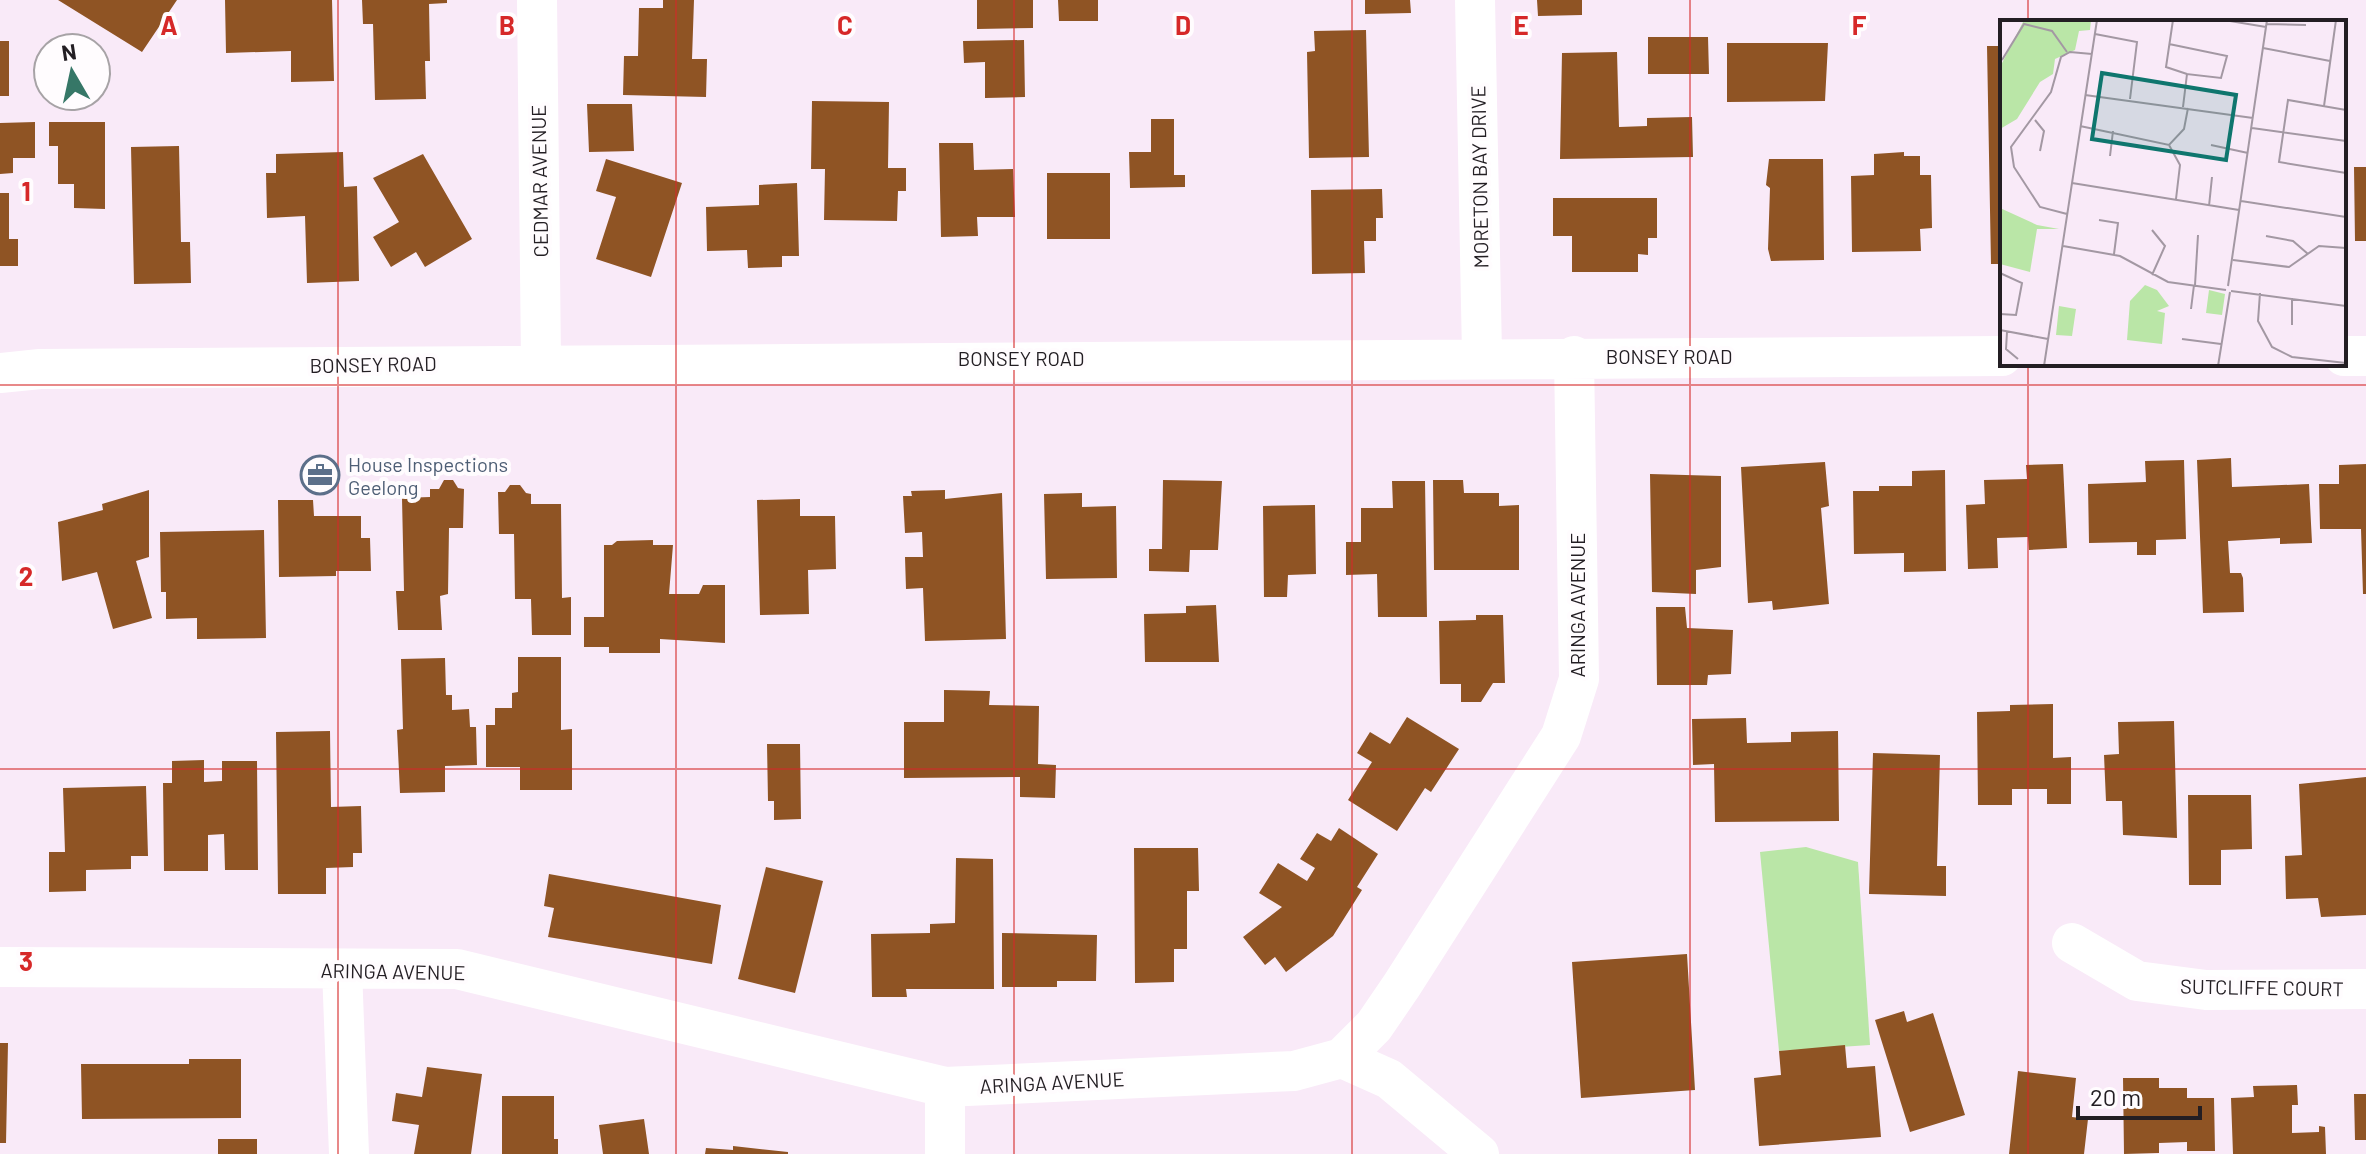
<svg xmlns="http://www.w3.org/2000/svg" width="2366" height="1154" viewBox="0 0 2366 1154" font-family="Barlow,sans-serif">
<style>
.green{fill:#bae6a7}
.building{fill:#8f5424}
.lines{fill:none;stroke-linecap:round;stroke-linejoin:round}
.street{stroke:#fff;stroke-width:40}
.grid{fill:none;stroke:#d62828;stroke-width:2;stroke-opacity:0.55}
.labels{text-anchor:middle;dominant-baseline:central;stroke-width:8;stroke-linejoin:round;paint-order:stroke}
.street-label{font-size:20px;fill:#231e23;stroke:#fffcfe}
.service-label{font-size:20px;fill:#4e5e75;stroke:#fffcfe;text-anchor:start}
.inset-road{fill:none;stroke:#a398a3;stroke-width:2}
.view{fill:#0f766e;fill-opacity:0.15;stroke:#0f766e;stroke-width:4}
.inset-edge{fill:none;stroke:#231e23;stroke-width:4}
.grid-label{font-size:26px;text-anchor:middle;font-weight:bold;fill:#d62828;stroke:#fffcfe;stroke-width:8;stroke-linejoin:round;paint-order:stroke}
</style>
<rect width="100%" height="100%" fill="#f9eaf8"/>
<path class="green" d="M1806 847 1858 862 1870 1045 1779 1051 1760 852Z"/>
<path class="building" d="M58 0H177L142 52Z
M225 0H332L334 81 291 82V51L226 53Z
M362 0H447V3L429 4 430 61H425L426 99 375 100 373 24H363Z
M663 0H694L692 59H707L706 97 623 95 624 56H638L639 8H663Z
M977 0H1033V28L977 29Z
M1058 0H1098V21H1059Z
M1365 0H1410L1411 13 1365 14Z
M1537 0H1582V15L1538 16Z
M1366 30 1369 157 1309 158 1307 52 1315 51 1314 31Z
M1648 37H1708L1709 74H1648Z
M1024 40 1025 97 985 98V62L964 63 963 41Z
M0 41H9V96H0Z
M1727 43H1828L1825 101 1727 102Z
M1987 46H2002V264H1991Z
M1617 52 1619 127 1647 126V118L1692 117 1693 157 1560 159 1562 53Z
M812 101 889 102 888 168H906V191H898L897 221 824 220 825 169H811Z
M587 104H632L634 151 589 152Z
M1151 119H1174V175H1185V187L1130 188 1129 152H1151Z
M35 122V158H13V173L0 174V123Z
M49 122H105V209L74 208V184H58V146H49Z
M939 143H973L974 170 1013 169 1015 217H977L978 236 941 237Z
M179 146 181 242H190L191 283 134 284 131 147Z
M343 152 344 187 357 186 359 281 307 283 305 216 267 218 266 173H276V154Z
M1904 152V156H1920V175H1931L1932 228 1920 229 1921 251 1852 252 1851 176 1874 175V154Z
M423 154 472 239 425 267 416 252 391 267 373 237 399 222 373 178Z
M606 159 682 183 651 277 596 259 616 197 596 191Z
M1769 159H1823L1824 260 1771 261 1768 249 1770 188 1766 185Z
M2354 167H2366V241H2355Z
M1047 173H1110V239H1047Z
M797 183 799 256H782V267L748 268 747 250 707 251 706 207 759 205V185Z
M1382 189 1383 218H1376V241H1364L1365 273 1312 274 1311 190Z
M0 193H9V239H18V266H0Z
M1553 198H1657V238H1648V255L1638 254V272H1572V236H1553Z
M2231 458 2232 487 2309 484 2312 543 2280 544V538L2228 541 2230 573H2241L2243 578 2244 612 2203 613 2197 460Z
M2184 460 2186 539 2156 540V555H2137V542L2089 543 2088 484 2146 482 2145 461Z
M1825 462 1829 506 1821 508 1829 604 1773 610 1772 601 1748 603 1741 467Z
M2063 464 2067 548 2029 550 2028 537 1997 538 1998 568 1968 569 1966 505 1985 504 1984 480 2027 479 2026 465Z
M2366 464V594H2363L2361 529H2320L2319 484H2339V465Z
M1945 470 1946 571 1904 572V553L1854 554 1853 491H1879V486H1912V471Z
M1650 474 1721 476V567L1696 570V594L1652 592Z
M444 480H453L458 488 464 489 463 528H449L448 594 440 596 442 630H398L396 591H404L402 498 430 497V489H439Z
M1163 480 1222 481 1218 550H1190L1189 572 1149 571V549H1162Z
M1433 480H1463L1464 493H1499V506L1519 505V570H1434Z
M1392 481H1425L1427 617H1378L1377 574 1346 575V542H1361V508H1393Z
M510 485H520L526 493 531 494V504H561L562 598 571 597V635H532L531 599H515L514 534H499L498 492H505Z
M149 490V557L136 561 152 618 113 629 97 572 62 581 58 522 103 510 102 504Z
M945 490V499L1002 493 1006 639 925 641 923 588 906 589 905 557H923L922 532 905 533 903 496H912L911 491Z
M1082 493V507L1116 506 1117 578 1046 579 1044 494Z
M800 499V516H835L836 569 808 570 809 614 760 615 757 500Z
M278 500H313L314 516H361V538H370L371 571H336V576L279 577Z
M1315 505 1316 574 1288 575 1287 597H1264L1263 506Z
M264 530 266 638 197 639V618L166 619V592H161L160 532Z
M653 540V545H673L669 594H699L703 585H725V643L660 639V653H609V647H584V617H604V545H612L617 541Z
M1216 605 1219 662H1145L1144 614 1186 613V606Z
M1656 607H1685L1687 628 1733 630 1731 674 1708 675 1707 685H1657Z
M1476 615H1503L1505 683H1493L1481 702H1461V684H1440L1439 621 1476 620Z
M518 657H561V730L572 729V790H520V767H486V725H495V708H512V693L518 692Z
M445 658 446 695H452V710L469 709 470 727H476L477 765 445 766V792L400 793 397 730 403 729 401 659Z
M944 690 990 691 989 705 1039 706 1038 764 1056 765 1055 798 1020 797V777L904 778V722H944Z
M2053 704V758L2071 757V804H2047V789H2012V805H1978L1977 712 2010 711V705Z
M1407 717 1459 749 1431 792 1425 788 1397 831 1348 800 1372 762 1357 753 1370 732 1390 744Z
M1746 718 1747 743 1791 742V732L1838 731 1839 821 1715 822 1714 764 1693 765 1692 719Z
M2174 721 2177 838 2123 835 2122 801H2106L2104 755 2119 754 2118 722Z
M330 731 331 807 361 806 362 853H353V867L326 868V894H278L276 732Z
M767 744H800L801 819 774 820V801H768Z
M1873 753 1940 755 1937 866H1946V896L1869 894Z
M204 760V782L222 781V761H257L258 870H225L224 834 208 835V871H164L163 783H172V761Z
M2366 777V915L2321 917 2318 898 2286 899 2285 856 2302 855 2299 784Z
M146 786 148 856H131V869L86 870V891L49 892V852H65L63 788Z
M2188 795H2251L2252 849 2221 850V885H2189Z
M1339 828 1378 854 1357 887 1362 890 1333 936 1286 972 1275 957 1265 965 1243 937 1282 907 1259 893 1278 863 1307 881 1315 868 1300 859 1317 833 1331 841Z
M1134 848H1198L1199 891H1187V949H1174V982L1135 983Z
M956 858 993 859 994 989H906L907 997H872L871 934 930 933V924L955 923Z
M766 867 823 881 795 993 738 979Z
M549 874 721 905 712 964 548 937 554 908 544 906Z
M1002 933 1097 935 1096 981H1057V987H1002Z
M1687 954 1695 1090 1581 1098 1572 962Z
M1904 1011 1907 1022 1933 1013 1965 1115 1910 1132 1875 1020Z
M0 1043H8L6 1143H0Z
M1845 1045 1847 1068 1875 1066 1881 1137 1759 1146 1754 1078 1781 1075 1779 1051Z
M189 1059H241V1118L82 1119 81 1064H189Z
M427 1067 482 1074 471 1154H414L419 1125 392 1121 396 1093 422 1097Z
M2018 1071 2076 1078 2072 1117 2088 1119 2084 1154H2009Z
M2123 1078H2159V1088H2187V1098H2214L2215 1151H2187V1142L2159 1143V1153L2124 1154Z
M2297 1085 2298 1105H2292V1133L2319 1132V1126L2325 1127 2326 1154H2233L2231 1098 2254 1097 2253 1086Z
M2354 1094H2366V1140H2355Z
M502 1096H554V1139H558V1154H502Z
M644 1119 649 1154H603L599 1125Z
M218 1139H257V1154H218Z
M733 1146 788 1152V1154H705L706 1148 733 1150Z"/>
<g class="lines">
<path class="street" d="M537 0 541 361
M1475 0 1482 355
M2344 356H2366
M0 373 40 369C694 359 1348 356 2002 356
M2072 943 2137 981 2206 990 2366 989
M0 967 457 969 945 1087 1294 1071 1342 1058 1374 1026 1402 985 1561 736 1579 679 1574 356
M342 969 349 1154
M1342 1058 1389 1079 1479 1154
M945 1154V1087"/>
</g>
<path class="grid" d="M338 0V1154M676 0V1154M1014 0V1154M1352 0V1154M1690 0V1154M2028 0V22M2028 364V1154M0 385H2366M0 769H2366"/>
<defs>
<symbol id="office-ring" viewBox="-11 -11 22 22"><circle r="9.5" fill="#fffcfe" stroke="#5c6f8a" stroke-width="1.5"/><path d="M-6-3h4V-5.5h4V-3h4V5H-6ZM-1-4.5V-3h2v-1.5ZM-6 0V1H6V0Z" fill="#5c6f8a"/></symbol>
</defs>
<g fill-rule="evenodd">
<use href="#office-ring" x="298" y="453" width="44" height="44"/>
</g>
<g class="labels">
<g class="street-label">
<text transform="translate(1479 177) rotate(-91)">MORETON BAY DRIVE</text>
<text transform="translate(539 181) rotate(-91)">CEDMAR AVENUE</text>
<text x="1669" y="356">BONSEY ROAD</text>
<text x="1021" y="358">BONSEY ROAD</text>
<text transform="translate(373 364) rotate(-1)">BONSEY ROAD</text>
<text transform="translate(1577 605) rotate(-90)">ARINGA AVENUE</text>
<text transform="translate(393 971) rotate(1)">ARINGA AVENUE</text>
<text transform="translate(2262 987) rotate(1)">SUTCLIFFE COURT</text>
<text transform="translate(1052 1082) rotate(-3)">ARINGA AVENUE</text>
</g>
<g class="service-label">
<text x="348" y="464">House Inspections<tspan x="348" dy="23">Geelong</tspan></text>
</g>
</g>
<g transform="translate(2000 20)">
<rect width="346" height="346" fill="#f9eaf8"/>
<path d="M24 0H91L90 10 79 11 75 30 55 39 53 54 40 62 17 99 0 109V47ZM0 188 37 205 59 209H37L30 252 0 244ZM145 265 157 270 169 286 157 291 165 293 162 324 127 320 130 281ZM209 270 225 274 222 295 206 293ZM59 286 76 289 72 316 56 315Z" fill="#bae6a7"/>
<path class="inset-road" d="M173 0 166 47 187 54M224 0 266 7M266 4 306 5M95 14 137 22 130 79M169 24 227 36 221 58 187 54 183 87M263 28 330 41M2 40 24 4 52 11 67 32M85 75 253 98M324 86 336 0M346 90 288 80 279 142 346 153M35 100 44 111 40 131M80 106 169 125 184 109 188 88M252 108 346 121M169 125 180 145 176 179M211 125 248 133M110 136 113 111M72 163 239 190M241 181 346 197M209 186 212 157M67 194 40 187 14 147 11 127 51 72 61 37 70 32 92 34M99 200 118 203 114 234M266 216 293 221 308 234M63 226 120 236 168 262 226 270M233 240 289 247 319 226 346 228M0 253 22 263 16 295 0 294M152 255 165 226 152 210M195 265 198 215M228 266 267 0M231 271 346 286M260 273 258 301 272 327 292 337 346 343M292 278V305M191 289 194 265M0 310 48 319M7 312 6 329 18 339M182 319 221 324M44 346 97 0M218 346 230 272"/>
<path class="view" d="M102 53 236 75 226 140 92 119Z"/>
<rect width="346" height="346" class="inset-edge"/>
</g>
<g class="grid-label">
<text x="169" y="35">A</text>
<text x="507" y="35">B</text>
<text x="845" y="35">C</text>
<text x="1183" y="35">D</text>
<text x="1521" y="35">E</text>
<text x="1859" y="35">F</text>
<text x="26" y="201">1</text>
<text x="26" y="586">2</text>
<text x="26" y="971">3</text>
</g>
<g transform="translate(72 72) rotate(351)"><circle r="38" fill="#fffcfe" stroke="#a7a3a6" stroke-width="2"/>
<path d="M0-6L14 30L0 20L-14 30Z" fill="#367767"/>
<text y="-12" font-size="22" font-weight="bold" text-anchor="middle" fill="#231e23">N</text>
</g>
<path d="M2078 1106v12h122v-12" fill="none" stroke="#231e23" stroke-width="4"/>
<text x="2090" y="1106" font-size="24" fill="#231e23" stroke="#fffcfe" stroke-width="6" paint-order="stroke">20 m</text>
</svg>
